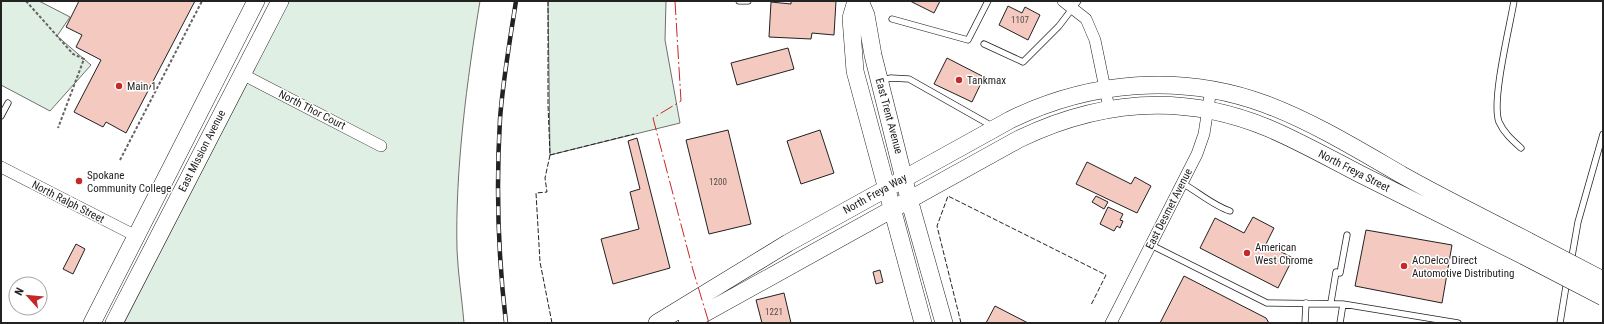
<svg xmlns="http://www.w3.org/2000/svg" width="1604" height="324" viewBox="0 0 1604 324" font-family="'Roboto Condensed',sans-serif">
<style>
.green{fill:#e0efe3;stroke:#6f6f6f}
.building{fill:#f3c9c0;stroke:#222}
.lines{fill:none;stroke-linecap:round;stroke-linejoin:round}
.lane-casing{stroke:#222;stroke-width:7}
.street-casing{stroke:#222;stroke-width:12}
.primary-casing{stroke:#222;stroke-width:18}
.path{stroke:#646464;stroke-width:2;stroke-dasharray:3 2;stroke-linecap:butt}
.lane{stroke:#fff;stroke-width:5.5}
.street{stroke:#fff;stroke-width:11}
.primary{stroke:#fff;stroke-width:17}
.rail-casing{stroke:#222;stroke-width:4.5}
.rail{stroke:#fff;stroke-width:3;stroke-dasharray:9;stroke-linecap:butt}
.primary-bridge-casing{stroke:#222;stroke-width:18;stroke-linecap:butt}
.primary-bridge{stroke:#fff;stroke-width:17}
.fence{stroke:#222;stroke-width:1;stroke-dasharray:5 2;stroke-linecap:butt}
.power{stroke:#c62828;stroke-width:1;stroke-dasharray:14 3 2 3;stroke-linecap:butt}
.poi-dot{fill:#c62828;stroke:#fff;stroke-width:1.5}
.labels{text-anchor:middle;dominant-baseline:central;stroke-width:3;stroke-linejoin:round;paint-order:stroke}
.number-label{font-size:9px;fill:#564c4a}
.poi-label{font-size:11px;fill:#222;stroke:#fff;text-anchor:start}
.street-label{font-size:11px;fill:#222;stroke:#fff}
</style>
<rect width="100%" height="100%" fill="#fff"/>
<path class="green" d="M1 1H39L70 17 57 36 91 65 50 111 1 85Z
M289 1H480C467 80 455 170 457 250 458 274 462 299 464 323H124Z
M548 1H666L665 40 680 123 550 155Z"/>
<path class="building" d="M79 1H195L126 133 106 122 103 127 74 112 101 60 76 47 82 35 66 27Z
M791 1H836L834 35 812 33 811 39 769 37 771 2 791 4Z
M910 1H940L934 13Z
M1008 6 1022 13 1025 7 1040 15 1028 40 999 25Z
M788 48 794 69 737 85 731 63Z
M947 58 984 77 972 102 934 84Z
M728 130 751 224 709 234 686 140Z
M820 130 834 173 801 184 787 141Z
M637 138 670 268 613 284 601 239 639 229 630 192 640 189 628 141Z
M1087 162 1131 184 1135 177 1151 186 1137 213 1076 184Z
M1096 196 1108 202 1104 209 1092 202Z
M1108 207 1123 214 1120 220 1123 221 1120 228 1117 226 1114 231 1100 224Z
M1253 217 1274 228 1266 244 1293 258 1278 288 1200 248 1215 218 1244 233Z
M1366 230 1452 245 1442 303 1355 286Z
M76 244 85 249 73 274 63 269Z
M880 270 883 282 876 284 873 272Z
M1184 276 1266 318 1269 323H1160Z
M784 293 791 323H762L756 300Z
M995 306 1028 323H986Z"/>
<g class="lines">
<defs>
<path id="lane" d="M739 1H748
M1514 1C1510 26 1491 101 1499 122 1504 133 1512 140 1521 148
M892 19 968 40 988 1
M984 44 1023 62 1059 26 1078 1
M882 80 891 78 909 79 992 126
M1 116 8 103
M1182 183C1198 192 1214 206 1230 211
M1151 245 1267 303 1343 304 1458 323
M1571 262 1578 222 1603 134
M1331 302 1336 272 1340 273 1347 235
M1305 323 1306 303
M1340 323 1343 304
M1560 323 1567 280"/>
<path id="street" d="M1063 1 1086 19 1095 40 1109 108
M242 74 381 146
M1 167 136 236
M1111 323 1197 154 1204 134 1211 89"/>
<path id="primary" d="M856 1 851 18 855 71 923 323
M860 1 866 15 873 55 909 199 944 323
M92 323 256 1
M114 323 280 1
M657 323 788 243 1010 120C1089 81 1181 73 1265 104 1313 122 1357 149 1402 175 1443 198 1486 219 1528 241
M687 323 1019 139C1100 100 1184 93 1268 128 1299 141 1329 158 1360 174 1415 201 1469 229 1524 256"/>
</defs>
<use href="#lane" class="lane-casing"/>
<use href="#street" class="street-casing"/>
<use href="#primary" class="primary-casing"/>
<path class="path" d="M26 1 73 54 84 59 58 128
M120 160 202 1"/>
<use href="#lane" class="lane"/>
<use href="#street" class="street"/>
<use href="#primary" class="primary"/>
<defs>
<path id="rail" d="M506 323C498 255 496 187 500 119 503 79 510 40 516 1"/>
</defs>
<use href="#rail" class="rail-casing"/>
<use href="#rail" class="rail"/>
<defs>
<path id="primary-bridge" d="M1528 241 1603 280
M1524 256 1603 297"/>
</defs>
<use href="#primary-bridge" class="primary-bridge-casing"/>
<use href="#primary-bridge" class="primary-bridge"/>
<path class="fence" d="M548 1V105L550 155 545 178 547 192 536 193 540 262 552 323
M550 155 634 134
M961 323 937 226 948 196 1106 275 1091 305"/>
<path class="power" d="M675 1 681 101 653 118 693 270 709 323"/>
</g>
<g class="poi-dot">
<circle cx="959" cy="80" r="4"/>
<circle cx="119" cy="86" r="4"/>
<circle cx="79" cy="181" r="4"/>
<circle cx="1247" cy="253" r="4"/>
<circle cx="1404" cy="266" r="4"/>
</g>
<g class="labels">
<g class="number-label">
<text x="1020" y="20">1107</text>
<text x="718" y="182">1200</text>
<text x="774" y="312">1221</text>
</g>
<g class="poi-label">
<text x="967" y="80">Tankmax</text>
<text x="127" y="86">Main 1</text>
<text x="87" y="175">Spokane<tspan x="87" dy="13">Community College</tspan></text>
<text x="1255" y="247">American<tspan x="1255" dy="13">West Chrome</tspan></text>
<text x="1412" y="260">ACDelco Direct<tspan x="1412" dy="13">Automotive Distributing</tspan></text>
</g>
<g class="street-label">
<text transform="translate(312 110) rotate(27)">North Thor Court</text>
<text transform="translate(889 116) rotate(75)">East Trent Avenue</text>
<text transform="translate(202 151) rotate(-63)">East Mission Avenue</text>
<text transform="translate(1354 171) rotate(27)">North Freya Street</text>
<text transform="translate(875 194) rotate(-29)">North Freya Way</text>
<text transform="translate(68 202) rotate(27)">North Ralph Street</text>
<text transform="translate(1169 209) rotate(-63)">East Desmet Avenue</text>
</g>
</g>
<rect width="1604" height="324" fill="none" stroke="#222222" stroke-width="4"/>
<g transform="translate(28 296) rotate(297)"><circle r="19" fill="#ffffff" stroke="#a7a7a7"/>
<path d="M0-3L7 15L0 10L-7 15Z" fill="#c62828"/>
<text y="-6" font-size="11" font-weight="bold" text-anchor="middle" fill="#222222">N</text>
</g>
</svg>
